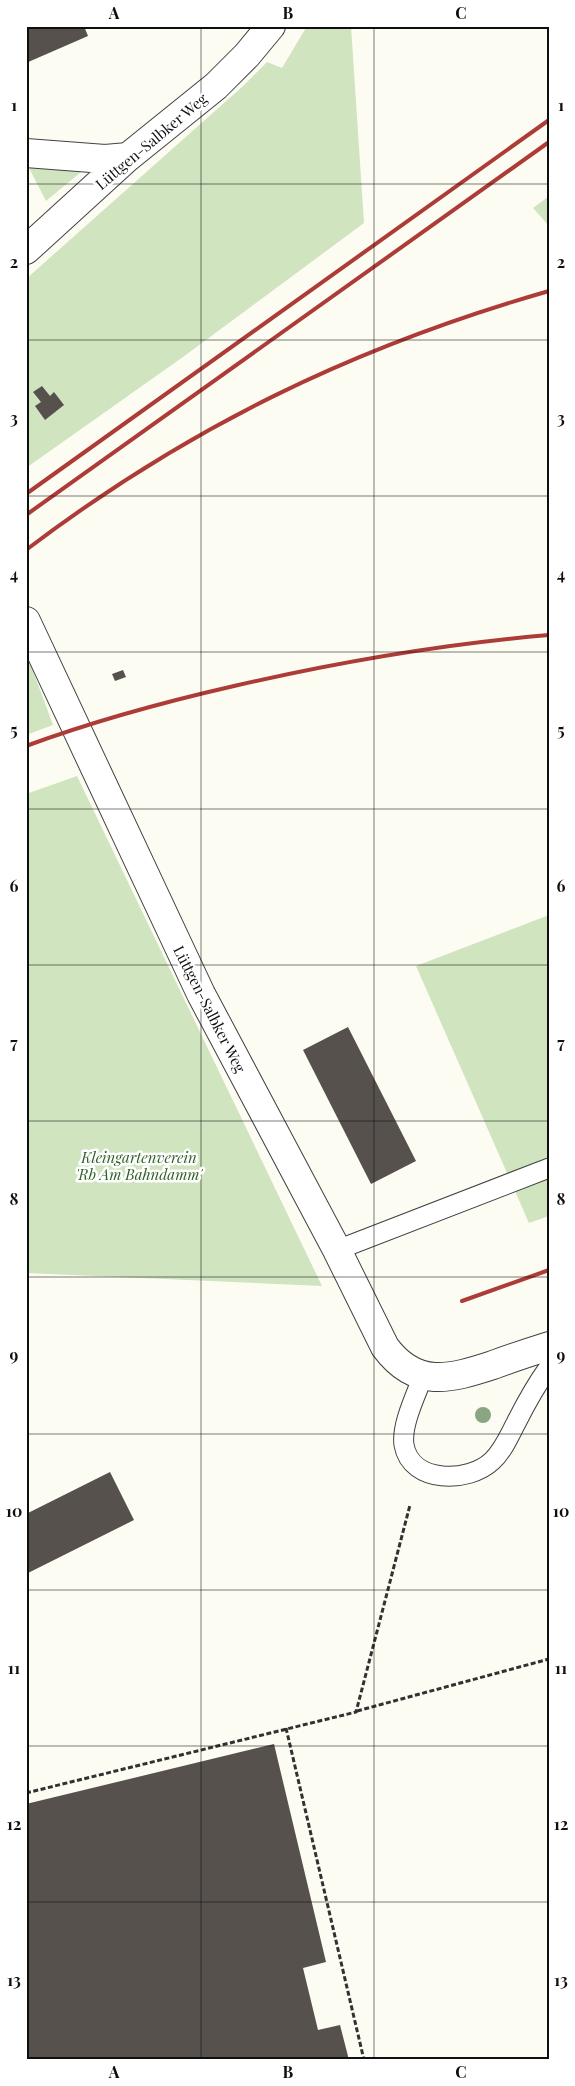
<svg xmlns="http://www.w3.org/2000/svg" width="575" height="2086" viewBox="0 0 575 2086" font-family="'Playfair Display',serif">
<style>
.green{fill:#d0e4bf}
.building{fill:#56514c}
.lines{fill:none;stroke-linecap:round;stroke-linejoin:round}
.service-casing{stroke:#424242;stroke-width:21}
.minor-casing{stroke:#424242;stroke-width:30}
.path{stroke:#313131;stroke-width:3;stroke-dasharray:5 2.5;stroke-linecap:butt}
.service{stroke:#fff;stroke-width:19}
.minor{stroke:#fff;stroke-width:28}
.rail{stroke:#ad3c38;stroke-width:4}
.tree{fill:#8ba582}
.grid{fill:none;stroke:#0f0f0f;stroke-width:1;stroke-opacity:0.55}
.labels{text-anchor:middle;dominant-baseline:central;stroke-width:5;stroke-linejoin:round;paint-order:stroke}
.street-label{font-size:15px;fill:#0f0f0f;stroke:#fff}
.park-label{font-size:15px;font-style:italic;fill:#2e5e27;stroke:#fff}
.neatline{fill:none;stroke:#0f0f0f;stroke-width:2}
.grid-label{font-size:16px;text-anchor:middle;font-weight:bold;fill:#0f0f0f}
</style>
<rect width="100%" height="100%" fill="#fdfcf2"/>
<path class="green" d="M307 26H351L364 223 183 357 26 468V279L242 87 267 62 282 68Z
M29 168H86L46 201Z
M549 196V226L533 208Z
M26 652 53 725 26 735Z
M77 776 322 1286 26 1273V794Z
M549 915V1216L529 1223 416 966Z"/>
<path class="building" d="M26 26H84L88 36 26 63Z
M42 386 50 396 54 392 64 405 45 420 35 406 41 402 33 392Z
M123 670 126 677 115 681 112 674Z
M348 1027 416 1161 371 1184 303 1050Z
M110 1472 134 1520 26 1574V1514Z
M274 1744 326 1962 303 1968 318 2030 340 2025 349 2060H26V1849L28 1848 26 1841V1804Z"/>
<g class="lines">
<defs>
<path id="service" d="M337 1250 549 1168
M423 1376C416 1395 401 1425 404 1445 411 1484 469 1483 492 1461 503 1451 509 1436 516 1423 526 1403 536 1385 549 1367"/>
<path id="minor" d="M26 153 105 159 128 157
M26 250 128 157 216 86 247 55 271 26
M26 621 201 994 337 1250 385 1347C416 1389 450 1379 493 1365 512 1358 530 1352 549 1346"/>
</defs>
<use href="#service" class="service-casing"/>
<use href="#minor" class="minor-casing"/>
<path class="path" d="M357 1711 549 1659
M286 1728 364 2060
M26 1793 356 1712 410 1505"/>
<use href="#service" class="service"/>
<use href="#minor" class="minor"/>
<path class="rail" d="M26 494 549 120
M26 515 549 142
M26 550C188 427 354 347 549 291
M26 746C94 721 164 702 234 686 338 662 443 644 549 635
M462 1301 549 1270"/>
</g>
<circle class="tree" cx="483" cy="1415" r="8"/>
<path class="grid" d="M201 26V2060M374 26V2060M26 184H549M26 340H549M26 496H549M26 652H549M26 809H549M26 965H549M26 1121H549M26 1277H549M26 1434H549M26 1590H549M26 1746H549M26 1902H549"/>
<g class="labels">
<g class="street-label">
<text transform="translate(151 141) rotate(-40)">Lüttgen-Salbker Weg</text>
<text transform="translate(210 1009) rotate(63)">Lüttgen-Salbker Weg</text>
</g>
<g class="park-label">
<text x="139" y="1157">Kleingartenverein<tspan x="139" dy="17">'Rb Am Bahndamm'</tspan></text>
</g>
</g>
<rect width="575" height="2086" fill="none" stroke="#ffffff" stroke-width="55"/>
<rect x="28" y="28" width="520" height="2030" class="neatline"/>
<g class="grid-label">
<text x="114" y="19">A</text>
<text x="288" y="19">B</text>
<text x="461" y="19">C</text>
<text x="14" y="111">1</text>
<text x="561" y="111">1</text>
<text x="14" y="268">2</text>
<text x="561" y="268">2</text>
<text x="14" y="424">3</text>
<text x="561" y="424">3</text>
<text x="14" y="580">4</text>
<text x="561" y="580">4</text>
<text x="14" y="736">5</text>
<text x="561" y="736">5</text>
<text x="14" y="892">6</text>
<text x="561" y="892">6</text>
<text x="14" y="1049">7</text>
<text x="561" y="1049">7</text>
<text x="14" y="1205">8</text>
<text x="561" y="1205">8</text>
<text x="14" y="1361">9</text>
<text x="561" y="1361">9</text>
<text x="14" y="1517">10</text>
<text x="561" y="1517">10</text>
<text x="14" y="1674">11</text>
<text x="561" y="1674">11</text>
<text x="14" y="1830">12</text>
<text x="561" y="1830">12</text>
<text x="14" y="1986">13</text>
<text x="561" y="1986">13</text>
<text x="114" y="2078">A</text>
<text x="288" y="2078">B</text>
<text x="461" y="2078">C</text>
</g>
</svg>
